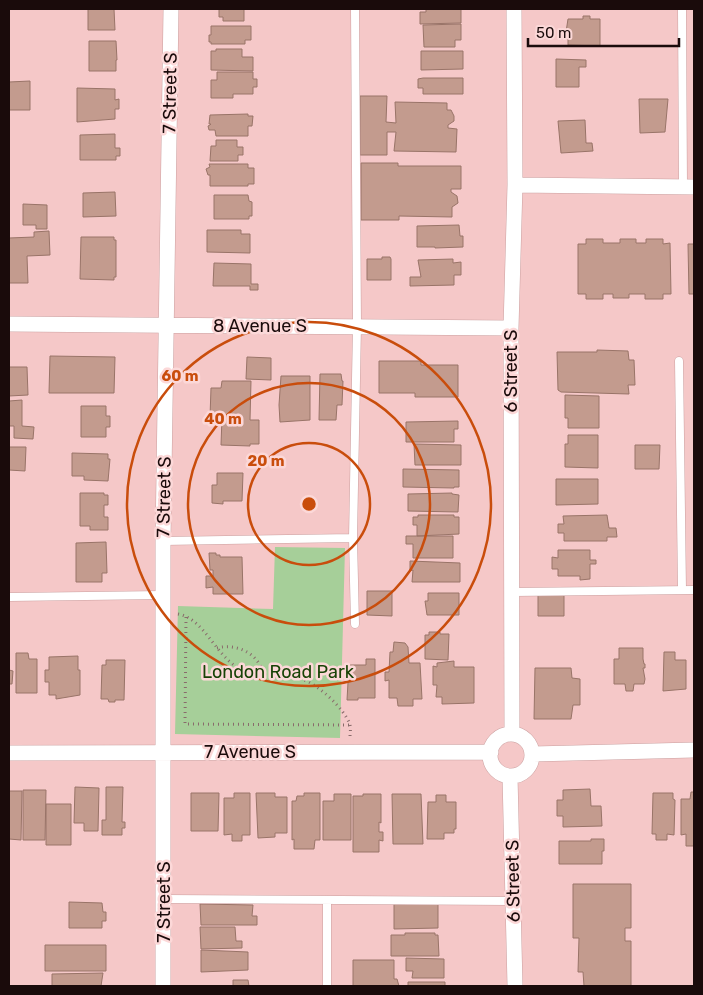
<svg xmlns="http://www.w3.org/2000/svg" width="703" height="995" viewBox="0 0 703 995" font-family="Rubik,sans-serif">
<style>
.green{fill:#a6cf99}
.building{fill:#c39b8e;stroke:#997468}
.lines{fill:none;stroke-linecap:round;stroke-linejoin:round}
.service-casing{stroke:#cba0a0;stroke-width:9}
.minor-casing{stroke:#cba0a0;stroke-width:16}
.path{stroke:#896b6b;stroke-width:3;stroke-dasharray:1 4;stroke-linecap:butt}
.service{stroke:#fff;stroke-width:8}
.minor{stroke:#fff;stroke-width:15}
.ring{fill:none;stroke:#c94d0c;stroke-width:2.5}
.labels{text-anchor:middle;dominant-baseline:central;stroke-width:5;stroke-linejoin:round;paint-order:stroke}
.street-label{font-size:18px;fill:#1a0b0b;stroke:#fcd8d8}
.park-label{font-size:18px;fill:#184306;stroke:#fcd8d8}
.centre{fill:#c94d0c;stroke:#fcd8d8;stroke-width:2.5}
.ring-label{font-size:15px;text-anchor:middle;font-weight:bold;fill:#c94d0c;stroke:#fcd8d8;stroke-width:5;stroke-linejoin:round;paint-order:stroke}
</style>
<rect width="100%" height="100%" fill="#f5c8c8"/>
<path class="green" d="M275 547 345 548 340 738 175 734 178 606 273 609Z"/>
<path class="building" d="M88 9H114L115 30H88Z
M219 9H244V21H223V17H219Z
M426 9H461V23L420 24V12H426Z
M583 16H590V19H600V46L568 45V32H566L568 19H583Z
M461 24V40H455V47H424L423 25Z
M211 26H251V40H245V44H211V42H209V35H211Z
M89 41H116L117 60H116V71H89Z
M216 49H242V57H253V71L211 70V51H216Z
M421 51H463V69L421 70Z
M556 59 586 60V67H579V87H556Z
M217 72H253V79H257V87H253V94H233V98H211V80H217Z
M423 78H463V94H423V88H418V79Z
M30 81V110H9V82Z
M77 88 115 89V100L119 99V109H115V119L77 122Z
M360 96H387L386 122 396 123 395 102 447 103V110H451L454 116V121L448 125V128L457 129 456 152 394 151 396 132H387V155H360Z
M639 99H668L665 132 640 133Z
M248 114V116H253L252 126H248V136H216L215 130H209L208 126 210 125 211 124H209L210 115Z
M585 120 586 143H592L593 151 561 153 558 121Z
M115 134V148H120V156H116V160H80V135Z
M216 140H237V147H243V155H238V161H210L211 146H216Z
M361 163H398V166H461V189H451V192L457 196 458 203 452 207V217L399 216V220H361Z
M209 164H248V168H254V184H248V186H210V175H208L206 169 210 167Z
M115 192 116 216 83 217V193Z
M214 195H248L249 201 252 202V216H249V219H214Z
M23 204 47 205V229H36V225H23Z
M459 225 460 236H463V247L435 248V247H417V226Z
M207 230H241V234H250V253L207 252Z
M49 231 50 255 27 256 28 283H9V238L34 237V232Z
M81 237H114V240H116V277H114V280L80 279Z
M586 239H603V243H620V239H636V243H646V239H663V244L670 243 671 294H663V299H645V294H629V298H613V294H603V299H586V294H578V244H586Z
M688 244H694V294H689Z
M382 257H390L391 259V280H367V259H382Z
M453 259V263L461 262V275H454V285L410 286V277H421L418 260Z
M214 263 251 264V284H258V290H250V286H213Z
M597 350 628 351 629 360H634L635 385H628L629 394 561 392 558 390 557 352H597Z
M50 356 115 357 114 393H49Z
M247 357 271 358V380L246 379Z
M379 361H421V365H458V397H415V393H379Z
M9 367H27L28 395 9 396Z
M320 374H341L342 381H343L342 405H337L336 420H319Z
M281 376H310V420L280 422 279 405Z
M222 381H251L250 420H259V444H250V446L221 445 222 417H210L211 388H221Z
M565 395 599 396V428H568V418H565Z
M22 400V426L34 427 33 439 14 438V426H9V401Z
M81 406H106V416H110V427H106V437H81Z
M458 421V429H454V442H406V422Z
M568 435H598V468L565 467V444H568Z
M414 444 461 445V465H415Z
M635 445H660L659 469H635Z
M9 447H26L25 471 9 470Z
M72 453 108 454V459H110L108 481 84 480V476H72Z
M403 469 459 470V487H454V488L403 487Z
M217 473H243L242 501H223V504L212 503V485H217Z
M556 479H598V504L556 505Z
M80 493H104V495H108V505H104V517H108V530H90V526H80Z
M452 493V494L459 495 458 512 408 511V494Z
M418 515H454V517H459V534L417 536V525H413V517H418Z
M607 515 609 528H616L617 537H607V541H564V533H558V524H564L563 516Z
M406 536H453V558H413V544H406Z
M106 542 107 573H102V582H76V543Z
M558 550H590V560H596V564H590V579L580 580V576H558V569H552V557L558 558Z
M209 553H216V555H220V557H242L243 594H213V587L206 588V576H213V570H210Z
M410 561 460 563V582H412L413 570 410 571Z
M367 591H392V616L367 615Z
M428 593H459V615H427L425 601H428Z
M538 595H564V616H538Z
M429 632H440V634H449L448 660 425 659V635H429Z
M394 642 405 643 408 647 409 663H420L422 699H413V706H398L397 698H389V680L385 681V672H389L390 652H393Z
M619 648H643V659L644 664H645V668H643L645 679 644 684H634L633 691H626L625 684H614V659H619Z
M664 652H675V660H686V689L663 691Z
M16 653H28L29 659H37V693H16Z
M78 656V670H80V695L56 699V695H49V682H45V670H49V657Z
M366 659H375V698H358V700H347L349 665H366Z
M106 660H125L124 700H115V702H109L108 699H101L102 665H106Z
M454 661V667H474V703L442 704V697H436L437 685H433V666L437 667V663Z
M535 668H571L572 678 580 679V705H573L571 719H534Z
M9 670 13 671 12 684H9Z
M75 787 99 788 98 831H84V823H74Z
M106 787H123L122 822H125V828H122V835H102V820H106Z
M590 789 591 806H601L602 826 563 827V816H557V800H563V790Z
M23 790H46L45 840H23Z
M9 791H22L21 840 9 839Z
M691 792H694V846H686V834L681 835V799H690Z
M191 793H219L218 831H191Z
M234 793H250V835H242V841H232V834L224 835V798H234Z
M256 793H275V797H287V833H275V837L258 838Z
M304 793H320V840H315L314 849H294V839L292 840V801H296L297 796H304Z
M653 793H673V799L675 800 674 835 667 834V840H656V834H652Z
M334 794H351V840H323V801H334Z
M363 794H381V823L379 822V832H383V841L379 840V852H353V796H363Z
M392 794H421L423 844H393Z
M436 795H446V802H456V829H454V833H444V839H427L428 802H436Z
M46 804H71V845H46Z
M591 839H604V851H602V864H559V841H591Z
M573 884H631V928H625V941H631V986H584L583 972H578L579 938H573Z
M69 902 102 903 103 912H106V921H102V928H69Z
M405 903H438V928L394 929V904H405Z
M200 904 253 905 252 916H257V925H201Z
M200 927H235L236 941H242V948L201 949Z
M405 933H435V935H438L439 956H391V935H405Z
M45 945H106V971H45Z
M201 950 248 952V970L201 972Z
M406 958 444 959V978H412L413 971H406Z
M353 960H394V979H397L399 986H353Z
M103 973 101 986H52V974Z
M233 980H248L249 986H211H233Z
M408 982H445V986H408Z"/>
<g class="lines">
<defs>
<path id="service" d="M355 9 357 326 353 538 355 624
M682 9 683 187
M679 361 682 590
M163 541 353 538
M513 592 694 590
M9 597 163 595
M164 899 513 901
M327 986V900"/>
<path id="minor" d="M515 185 694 187
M9 324 511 328
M512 734 511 328 515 185 514 9
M490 755a21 21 0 1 1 42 0a21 21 0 1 1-42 0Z
M9 753 491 752
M533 754 694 750
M510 776 515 986
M163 986V541L171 9"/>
</defs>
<use href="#service" class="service-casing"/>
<use href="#minor" class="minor-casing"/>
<path class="path" d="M178 614C203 618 216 655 237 667 258 678 279 674 301 679 317 683 345 709 350 725 351 729 350 733 350 737
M186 617 185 724 350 725
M217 648C238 643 259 654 264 675"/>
<use href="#service" class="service"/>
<use href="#minor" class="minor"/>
</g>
<g class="ring">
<circle cx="309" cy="504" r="61"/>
<circle cx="309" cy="504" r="121"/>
<circle cx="309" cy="504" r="182"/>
</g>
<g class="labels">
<g class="street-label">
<text transform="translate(170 93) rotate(-89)">7 Street S</text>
<text x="260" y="326">8 Avenue S</text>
<text transform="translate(511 371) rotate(-90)">6 Street S</text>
<text transform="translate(164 497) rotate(-89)">7 Street S</text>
<text x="250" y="752">7 Avenue S</text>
<text transform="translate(513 881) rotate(-91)">6 Street S</text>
<text transform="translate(164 902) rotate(-90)">7 Street S</text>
</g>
<g class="park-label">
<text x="278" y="672">London Road Park</text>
</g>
</g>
<circle cx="309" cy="504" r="8" class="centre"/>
<g class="ring-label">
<text x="180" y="381">60 m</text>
<text x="223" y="424">40 m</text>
<text x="266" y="466">20 m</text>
</g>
<rect width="703" height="995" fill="none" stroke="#1a0b0b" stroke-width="20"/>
<path d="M528 38v8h151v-8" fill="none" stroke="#1a0b0b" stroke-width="2.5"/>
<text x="536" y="38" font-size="15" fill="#1a0b0b" stroke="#fcd8d8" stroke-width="4" paint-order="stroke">50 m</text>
</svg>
